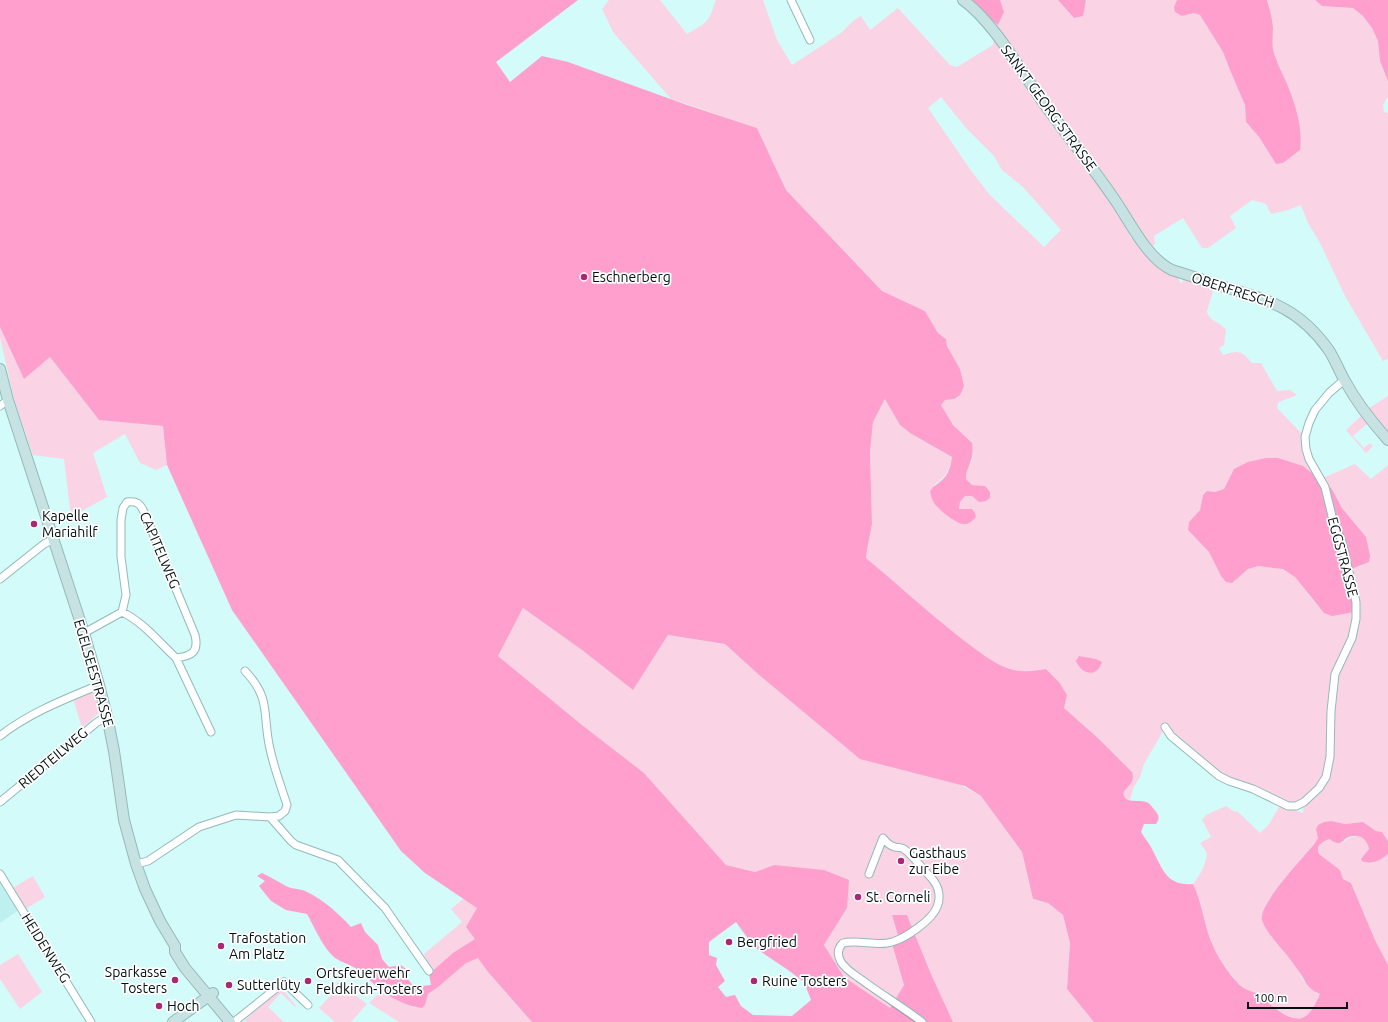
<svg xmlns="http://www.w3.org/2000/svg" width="1388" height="1022" viewBox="0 0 1388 1022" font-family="Ubuntu,sans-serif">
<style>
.built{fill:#bff0f0}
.green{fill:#fad4e5;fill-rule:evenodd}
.forest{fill:#fe9fcd;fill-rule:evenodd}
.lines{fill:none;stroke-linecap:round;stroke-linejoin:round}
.stream{stroke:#ad7c94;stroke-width:2}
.street-casing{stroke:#93b9b9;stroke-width:9}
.secondary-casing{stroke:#93b9b9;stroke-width:12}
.street{stroke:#fff;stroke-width:7}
.secondary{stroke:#c7e2e3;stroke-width:10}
.poi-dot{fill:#aa2773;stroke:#fff;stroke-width:1.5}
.labels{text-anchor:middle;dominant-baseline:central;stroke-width:3.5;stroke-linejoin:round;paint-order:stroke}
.street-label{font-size:14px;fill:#031010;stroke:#fff}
.poi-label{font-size:14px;fill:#031010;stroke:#fff;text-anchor:start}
</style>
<rect width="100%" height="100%" fill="#d3fbfa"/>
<path class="built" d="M0 878 19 910 0 923Z"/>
<path class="green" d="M609 0H660L687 34C708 22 708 23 716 0H763L777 40 792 65 841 33 854 20 861 16 870 30 898 8 950 65 957 67 993 45 994 39 1091 170 1130 231 1129 234 1130 237 1178 277 1180 283 1183 282V277L1215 285 1207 311C1208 321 1221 322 1226 330L1224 345 1219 348 1223 355C1239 350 1241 350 1252 363H1261L1277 391 1290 390 1297 395 1279 402 1278 403 1277 408 1304 436 1319 479 1289 463 1278 458 1234 469 1224 489 1215 492 1208 491 1203 495 1200 510 1189 522 1188 530 1209 552 1221 576 1235 581C1247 561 1279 562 1295 577 1301 583 1313 602 1318 605 1322 608 1340 613 1345 613 1347 613 1351 612 1354 612L1353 628 1339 661 1333 668V673L1326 773 1308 797 1293 804 1225 777 1182 744 1166 726 1144 764 1140 777 1133 789 1130 800C1125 798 1122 796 1123 791L1127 788 1132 772 1099 739 1064 708 1059 682 1046 669C1034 671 1022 673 1010 669 995 664 982 654 970 645 934 618 901 587 866 558L867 550 872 524 870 452 873 422 886 398 900 425 910 433 952 457C949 471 946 477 934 485L943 512 975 513 972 509H959L960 502 965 496H972L978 485H972L966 479C966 468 974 461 973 452 971 440 959 432 952 424 948 418 944 412 941 405L945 400 954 399 960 369 947 346 946 339 938 333 925 311 882 291 786 190 757 128 671 99 613 32 602 9ZM941 97 966 128 994 156 1002 170 1023 187 1061 230 1044 247 990 195 972 172 928 108Z
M1000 0H1058L1074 18 1087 1 1086 0H1177L1174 7 1189 15 1194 13 1200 15 1223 52 1240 92 1245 105 1246 122 1259 137 1276 164 1283 163 1299 150C1303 129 1296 106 1288 86 1283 74 1276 62 1273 49 1272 42 1273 34 1273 27 1272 18 1270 9 1267 0H1315L1322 6 1353 8 1363 16 1372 28 1378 41 1380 61 1388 81V96L1383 105 1384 112 1388 113V359L1383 361 1345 296 1320 243 1308 223 1301 205 1288 210 1271 214 1266 204 1252 200 1230 216 1236 228 1208 248H1202L1183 218 1154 236 1155 244 1150 248 990 20 998 25 1004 12Z
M0 327 24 378 50 357 99 420 163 426 167 465 156 470 140 463 125 434 93 453 107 497 71 517 64 459 33 455 14 399 0 337Z
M1388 396V436L1366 410Z
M1364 416 1369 422 1353 436 1364 448 1370 443 1373 446 1366 453 1346 430 1360 417Z
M1355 464 1371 479 1388 465V841L1382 832 1376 831 1363 822 1345 824 1331 821 1323 822 1319 825 1318 838 1315 843 1291 871 1266 904 1288 957 1299 971 1303 980 1317 993 1320 994C1316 1002 1312 1014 1302 1018 1286 1022 1268 1001 1256 994 1252 991 1246 990 1242 987 1233 980 1219 958 1214 948 1204 928 1203 904 1193 884 1201 874 1205 866 1207 853L1200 843 1211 837 1202 820 1206 815 1226 806 1235 812 1237 811 1260 833 1269 824 1281 804 1302 813 1304 811 1302 807 1303 805 1325 783 1337 675 1356 628 1350 572 1354 568 1363 565 1366 537 1342 508 1332 489 1325 484 1323 478Z
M523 608 582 650 633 690 668 635 725 644 758 674 981 796 1022 852 1033 899 1048 903 1063 915 1070 943 1067 989 1094 1022H953L931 974 907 915H892L899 939 892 945 904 985 890 1008 844 977 824 945 847 908 774 865 755 872 726 865 644 773 582 725 498 656Z
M94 690 100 712 82 728 73 698Z
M1358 836C1365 839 1368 841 1369 849L1361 859 1362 861 1382 859 1388 854V965L1375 940 1351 883 1343 879 1340 870 1319 854C1315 846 1322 842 1329 839L1337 843H1341L1351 837Z
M33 876 45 897 24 910 11 889Z
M468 895 477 908 475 939 488 972 532 1022H399L369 1003 379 993H385L400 1001 416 1008 437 984 424 954 462 922 451 909Z
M18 954 42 992 20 1009 0 979V965Z
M338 982 367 1004 351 1022H335L319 1008 336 990 334 987Z
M278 989 283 990 296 1006 295 1007 281 993 268 1007 284 1022H246L245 1020Z"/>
<path class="forest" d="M0 0H578L496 62 510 82 542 56 568 62 687 105 757 128 786 190 882 291 925 311 938 333 946 339 947 346 960 369 964 386 960 395 954 399 945 400 941 405 953 425 972 443C973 450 973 456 970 463 968 470 966 471 966 479L972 485 985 486 990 492V498L986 501 979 502 972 496H965L960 502 959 509H972L975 513 976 517C972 521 969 525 963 524 955 523 936 508 933 501 931 498 931 494 930 491 935 484 939 484 944 478 949 473 951 464 952 457L910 433 900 425 885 399 873 422 870 452 872 524 867 550 866 558C901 587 934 618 970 645 982 654 995 664 1010 669 1022 673 1034 671 1046 669L1059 682 1067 695 1064 708 1099 739 1132 772C1137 785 1120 789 1124 796 1128 804 1140 799 1146 802 1150 803 1151 806 1153 808 1158 814 1161 817 1156 824H1144L1141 832C1145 839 1150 844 1153 851 1163 870 1167 886 1193 884 1203 904 1204 928 1214 948 1219 959 1232 979 1242 987 1246 990 1252 991 1256 993 1268 1001 1286 1022 1302 1018 1312 1014 1316 1002 1320 994 1306 988 1306 981 1298 970 1295 966 1292 962 1289 958 1281 947 1266 933 1262 920 1258 904 1305 856 1315 843L1318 838 1316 829 1318 825 1324 822 1331 821 1345 824 1363 822 1376 831 1382 832 1388 841V854C1381 860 1372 865 1362 861L1361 859 1369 849C1367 837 1356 832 1345 839 1343 841 1341 844 1337 843 1335 843 1331 840 1329 839 1322 842 1315 846 1319 854L1340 870 1343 879 1351 883 1375 940 1388 965V1022H1094L1067 989 1070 943 1063 915 1048 903 1033 899 1022 852 981 796 965 786 860 759 758 674 725 644 668 635 633 690 582 650 523 608 498 656 582 725 644 773 726 865 755 872 774 865 824 870 849 880 847 908 824 945 844 977 890 1008 904 985 892 944 899 939 892 915H907L931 974 953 1022H532L488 972 478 958 466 963 438 987 428 994 425 1005 422 1008C410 1007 395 1000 385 993 374 986 366 975 355 968 349 964 341 962 335 958 323 948 315 928 307 914L286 910 271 901 259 886 265 881 257 876 262 873C271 877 278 882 286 886 293 890 301 888 307 892 324 900 338 913 351 927L361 923 365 932 378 945 382 959 389 967 401 965 406 969 405 975 414 987 431 985 429 974 453 953 475 939 466 927 477 908 425 873 401 851 232 610 167 465 163 426 99 420 50 357 24 379 0 327ZM736 922 754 947 788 970 804 982 811 1000 792 1016 753 1015 741 1006 735 995 726 997 718 987 725 981 716 965 717 958 709 955V942Z
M963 0H1000L1004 12 998 25Z
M1058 0H1086L1083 16 1074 18Z
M1177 0H1267C1270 9 1272 18 1273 27 1273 34 1272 42 1273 49 1276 62 1283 74 1288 86 1296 106 1303 129 1300 150L1283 163 1276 164 1259 137 1246 122 1245 105 1230 70 1223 52 1200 15 1194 13 1182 16 1175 12 1174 7Z
M1315 0H1388V81L1380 61 1378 41 1372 28 1363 16 1353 8 1322 6Z
M1266 458H1278L1303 466 1332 489 1342 508 1366 537 1370 556 1369 562 1354 568 1347 574 1352 594 1354 612 1332 616 1324 613 1295 577 1283 569 1259 566 1248 569 1232 583 1226 582 1221 576 1209 552 1188 530 1189 522 1200 510 1203 495 1207 491 1215 492 1224 489 1234 469 1248 462Z
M1079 656 1096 659 1102 662C1097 678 1082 675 1076 661Z"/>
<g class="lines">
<path class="stream" d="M856 980 916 1022"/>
<defs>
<path id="street" d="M791 0 810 40
M0 406 8 400
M0 579 44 544 52 540
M84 633 122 612C143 622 159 642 176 658 192 656 199 652 195 635L144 512C140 503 137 501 127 502L123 508 121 520V557L126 595 122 612
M176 658 211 732
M1165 727 1171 736 1219 776 1229 781 1253 789 1288 806H1296L1304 802 1319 788 1326 777 1330 757 1331 711 1335 674 1352 638 1356 619V602L1342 542 1333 520 1325 487 1309 459 1306 449 1305 437 1309 423 1315 410 1329 393 1344 380
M0 736C29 713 65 699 99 685
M0 802 96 723 107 716
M270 817 291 841 296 845 338 860 385 908 429 971
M136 864 148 861 199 827 236 815 270 817 279 816 285 811 287 805C281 786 274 768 270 749 262 715 272 699 245 671
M0 874 91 1022
M869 874 883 838C886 842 890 846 895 847 898 848 901 847 904 849 912 855 926 872 933 880 939 887 941 898 937 907 932 920 906 938 892 942 877 947 859 939 843 943 837 949 837 955 841 962 846 970 855 975 862 980 882 995 903 1007 922 1022
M234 1022 284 982 308 1005"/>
<path id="secondary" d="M963 0C994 22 1022 73 1045 105 1069 138 1094 169 1117 203 1131 224 1148 259 1172 270 1189 275 1205 281 1221 286 1268 300 1298 307 1328 349 1335 359 1339 371 1345 381 1357 403 1371 421 1388 440
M0 369 8 400 84 633 99 685 107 716 114 751 124 820 136 864 145 889 160 921 175 946V952L185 968 230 1022
M173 1022 213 993"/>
</defs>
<use href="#street" class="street-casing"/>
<use href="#secondary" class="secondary-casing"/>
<use href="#street" class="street"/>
<use href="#secondary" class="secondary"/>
</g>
<g class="poi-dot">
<circle cx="584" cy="277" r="4"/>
<circle cx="34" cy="524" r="4"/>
<circle cx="901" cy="861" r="4"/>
<circle cx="858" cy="897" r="4"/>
<circle cx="729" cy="942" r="4"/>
<circle cx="221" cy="946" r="4"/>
<circle cx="175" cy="980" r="4"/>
<circle cx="308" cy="981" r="4"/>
<circle cx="754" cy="981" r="4"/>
<circle cx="229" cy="985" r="4"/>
<circle cx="159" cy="1006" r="4"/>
</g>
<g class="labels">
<g class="street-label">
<text transform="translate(1049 108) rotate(54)">SANKT GEORG-STRASSE</text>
<text transform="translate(1233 290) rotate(18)">OBERFRESCH</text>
<text transform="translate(160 550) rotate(67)">CAPITELWEG</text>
<text transform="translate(1343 557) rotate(75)">EGGSTRASSE</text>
<text transform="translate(94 673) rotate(74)">EGELSEESTRASSE</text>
<text transform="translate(53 758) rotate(-40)">RIEDTEILWEG</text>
<text transform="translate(46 948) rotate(58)">HEIDENWEG</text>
</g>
<g class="poi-label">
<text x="592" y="277">Eschnerberg</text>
<text x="42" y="516">Kapelle<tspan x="42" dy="16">Mariahilf</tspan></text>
<text x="909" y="853">Gasthaus<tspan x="909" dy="16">zur Eibe</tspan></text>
<text x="866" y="897">St. Corneli</text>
<text x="229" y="938">Trafostation<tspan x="229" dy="16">Am Platz</tspan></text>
<text x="737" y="942">Bergfried</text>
<text x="167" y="972" text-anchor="end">Sparkasse<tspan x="167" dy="16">Tosters</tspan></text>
<text x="316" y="973">Ortsfeuerwehr<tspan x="316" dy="16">Feldkirch-Tosters</tspan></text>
<text x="762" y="981">Ruine Tosters</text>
<text x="237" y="985">Sutterlüty</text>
<text x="167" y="1006">Hoch</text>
</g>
</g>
<path d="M1248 1002v6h99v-6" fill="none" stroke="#031010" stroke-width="2"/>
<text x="1254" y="1002" font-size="12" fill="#031010" stroke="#ffffff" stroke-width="3" paint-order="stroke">100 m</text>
</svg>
